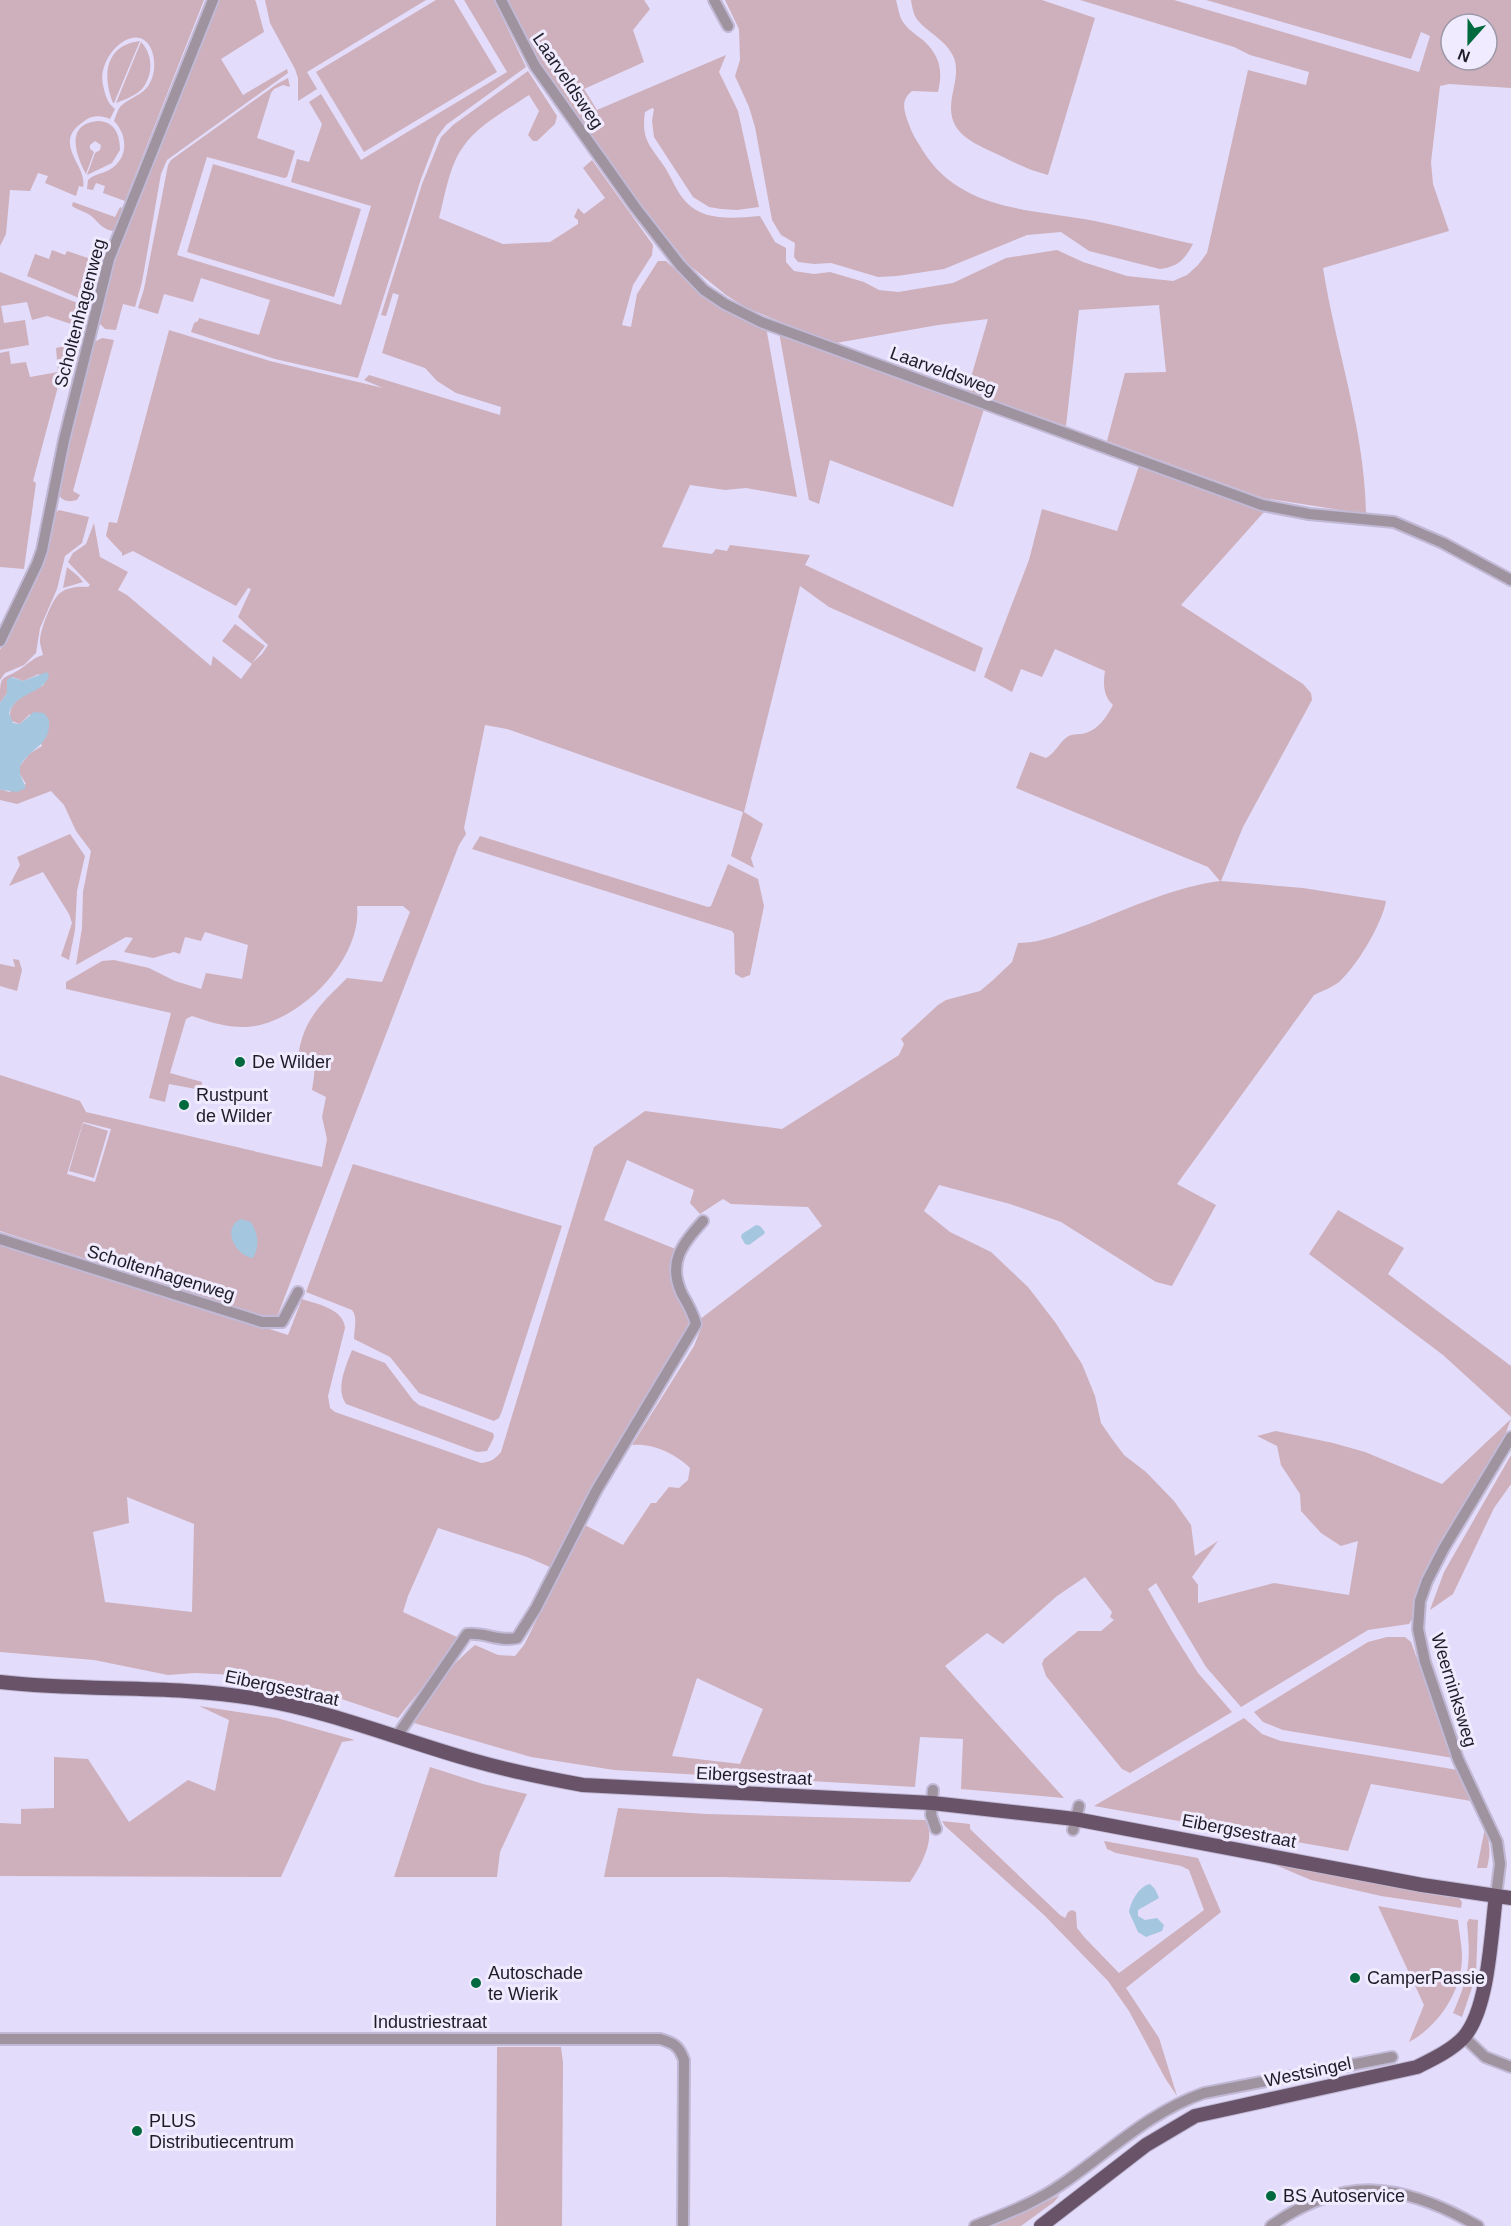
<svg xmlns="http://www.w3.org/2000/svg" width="1511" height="2226" viewBox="0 0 1511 2226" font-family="Helvetica,sans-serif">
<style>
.green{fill:#cdb0bb;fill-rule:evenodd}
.water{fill:#a5c6df}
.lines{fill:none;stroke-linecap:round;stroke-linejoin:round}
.minor-casing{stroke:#c1b9d5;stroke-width:14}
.major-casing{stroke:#c1b9d5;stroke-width:16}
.minor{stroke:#9f939f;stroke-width:10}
.major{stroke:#685369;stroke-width:14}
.poi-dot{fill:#01693e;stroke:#f0ebfe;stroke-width:2}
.labels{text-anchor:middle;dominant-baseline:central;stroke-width:6;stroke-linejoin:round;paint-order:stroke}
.street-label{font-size:18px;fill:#1f1c27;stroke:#f0ebfe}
.poi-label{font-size:18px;fill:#1f1c27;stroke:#f0ebfe;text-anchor:start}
</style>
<rect width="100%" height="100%" fill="#e4dcfb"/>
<path class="green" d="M0 0H204L125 201 103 193 105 186 96 183 93 190 87 189 88 180C94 174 102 174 109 170 129 159 128 135 114 121 116 116 118 108 122 105 134 95 146 95 152 78 155 70 155 60 152 51 139 17 96 55 103 85 105 94 107 103 115 109L110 119C101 115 91 115 83 122 51 144 88 165 83 187L79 186 76 196 45 183 48 176 38 173 30 191 10 190 6 234 0 246Z
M219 0H255L256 2 264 32 221 59 243 95 287 69 288 73 167 160 161 174 142 282 135 307 123 304 116 330 105 329 97 321 117 249Z
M265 0H426L307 72 317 89 298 101V78L295 69 270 23Z
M436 0H454L497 72 364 152 316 72Z
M464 0H494L526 67 446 125 437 137 421 179 358 378 275 359 191 332 194 323 198 321 199 318 259 335 270 300 201 278 193 302 164 294 158 314 138 308 144 289 168 165 171 160 277 84 288 78 290 87 283 85 274 89 271 93 257 138 295 151 287 177 284 178 207 157 177 255 341 305 371 206 291 182 297 159 309 162 322 124 309 102 321 94 361 160 507 72Z
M506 0H644L650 9 633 30 644 62 584 89 597 110 726 55 719 72 738 111 759 207 737 210 721 209 709 207 693 197 654 137 652 121 654 109 652 108 645 112C641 140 650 145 664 166 672 178 676 191 686 202 704 222 736 218 760 216L775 242 786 248V262L794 271 814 274 830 272 864 282 879 290 898 292 953 283 1006 258 1057 250 1083 262 1127 276 1173 281 1187 275 1198 265 1207 253 1248 70 1306 85 1309 72 1250 55 1234 47 1080 0H1174L1419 72 1430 36 1421 32 1411 59 1206 0H1511V88L1449 84 1440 86 1431 162 1433 184 1449 231 1323 268C1336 350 1365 430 1366 514L1263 498 1107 441 1125 373 1166 372 1159 305 1079 310 1066 426 967 391 988 319 938 325 836 343 783 323 745 307 726 295 689 265 615 172 545 77ZM1451 24H1487V60H1451Z
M725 0H896C898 7 899 16 903 22 908 30 917 35 924 41 940 56 943 71 938 92L912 91C899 101 905 113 910 127 913 136 919 144 923 151 961 212 1033 209 1095 221 1128 228 1161 237 1193 244 1185 259 1178 267 1160 269L1089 251 1061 232 1027 235 944 269 897 276 878 277 831 263 814 264 798 262 794 257 795 243 781 235 772 220 755 127 749 107 735 76 740 60 739 29Z
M911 0H1042L1095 18 1048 175C1031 171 1017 164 1001 156 979 145 951 137 951 108 951 91 960 75 954 58 946 39 927 33 916 18 913 13 912 6 911 0Z
M140 41 114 103H113C102 76 105 45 140 41Z
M141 42C154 55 153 77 141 90 134 96 124 100 116 103Z
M528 71 557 116 555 124 537 141H533L528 135 539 111 529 95C507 110 478 125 463 147 449 166 445 196 439 218L503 244 550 242 578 224V220L574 217 578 208 584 214 605 198 583 168 592 160 653 245 652 255 633 285 622 325 631 327 637 294 658 261H666L696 289 766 327 797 497 746 488 725 490 690 485 662 547 712 554 716 549 727 551 730 545 810 555 805 565 983 648 975 672 829 607 800 586 744 812 763 824 751 858 754 868 731 856 743 812 507 729 485 725 464 828 466 834 459 845 277 1317 272 1319 0 1231V1075L80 1101 86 1112 322 1167 327 1139 322 1117 326 1097 312 1090C315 1070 318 1063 299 1051 305 1017 324 1001 347 978L382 982 410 912 403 906H357C363 959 298 1024 247 1027 229 1028 209 1022 192 1016L186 1019 170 1073 202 1082 201 1090 169 1084 165 1102 149 1098 171 1013 66 989V982L102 961 114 960 149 968 175 981 201 989 206 973 242 979 248 945 205 932 201 941 185 937 180 954 174 952 153 958 124 952 133 938 126 937 76 965 82 928 83 892 91 851 76 831 64 805 51 791 17 804 0 800V789L9 792 26 784 20 774V766L29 754 42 746 30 714 20 724 11 721C5 701 29 693 44 685L39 674 23 681 13 677 7 683V693L0 703C0 669 2 683 23 667 30 662 35 657 43 655 42 650 40 646 40 641 40 630 52 599 60 593 67 587 80 586 88 587L90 585 68 562 73 553 86 544 94 523 100 557 128 572 118 590 127 595 211 666 213 656 241 679 252 664 222 641 235 624 265 646 252 663 262 654 268 645 238 617 251 589 248 588 236 606 133 551 122 556V553L106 536 109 522 117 523 169 330 270 361 383 388 364 380 369 375 500 415 501 407 456 393 437 381 425 368 382 353 399 295 393 293 386 316 381 315 422 184 441 137 453 125ZM83 1122 111 1129 95 1182 67 1174Z
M99 121C115 122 120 135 120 150L112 163 87 175 95 153 100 150 101 145 95 141 90 145V149L94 152 86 174C75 154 65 123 99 121Z
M213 164 361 209 334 297 187 252Z
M73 202 115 217 120 207 122 208 115 231C103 231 99 222 90 215 84 211 77 210 72 206Z
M52 250 65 255 67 251 100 262 103 265 100 277 86 301 27 276 35 254 49 259Z
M0 272 80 304 74 325 47 316 32 320 27 302 1 306 4 323 25 320 29 345 0 350Z
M779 332 984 409 953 507 830 460 819 504 809 500Z
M102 338 114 340 73 491 80 495 77 500C70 502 63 502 59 495L63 468 92 343Z
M69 345 33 481 36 483 24 569 0 567V353L9 351 11 364 26 362 30 377 58 372 56 348Z
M1139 466 1264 512 1181 605 1303 684 1311 693 1312 700 1243 827 1221 881 1303 888 1386 901C1382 924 1357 966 1339 982 1333 987 1322 991 1314 995L1177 1184 1216 1205 1172 1286 1156 1282 1061 1222 1010 1204 939 1185 924 1211 950 1232 991 1252 1028 1287 1055 1322 1082 1364 1095 1396 1101 1423 1112 1439 1124 1455 1146 1472 1174 1501 1191 1525 1195 1556 1218 1541 1192 1577 1198 1585V1603L1274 1583 1349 1595 1358 1541 1341 1546 1321 1533 1301 1511 1300 1494 1281 1465 1277 1446 1257 1436 1276 1431 1333 1443 1365 1452 1442 1484 1511 1419 1501 1446 1417 1602 1413 1618 1409 1624 1368 1630 1241 1707 1206 1667 1156 1583 1148 1589 1173 1633 1198 1673 1232 1712 1130 1773 1122 1769 1046 1676 1042 1664 1044 1659 1078 1631H1101L1114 1620 1110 1617 1112 1612 1085 1577 1057 1596 1003 1644 987 1633 945 1666 1064 1798 961 1789 963 1739 920 1737 915 1787 614 1770 531 1757 414 1723C429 1694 450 1665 475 1645L498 1655 515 1656 524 1645 585 1525 623 1545 651 1503H656L669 1487 679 1488 688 1480 690 1468C676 1454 653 1443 632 1445L694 1346 702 1326 699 1320 822 1226 808 1207 731 1204 723 1199 700 1214 690 1203 694 1190 627 1160 604 1220 678 1250 670 1273 691 1322 689 1330 552 1568 527 1557 438 1528 408 1596 403 1612 459 1638 449 1654 398 1718 303 1686 235 1675 195 1673 168 1675 94 1660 0 1652V1242L288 1335 302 1299C317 1304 344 1309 345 1328L328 1396 330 1408 335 1412 481 1463C491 1462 495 1459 501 1452L594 1147 645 1111 782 1129 899 1055 904 1044 901 1039 938 1005 946 1000 980 991 992 981 1012 962 1018 943C1043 943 1066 932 1089 924 1131 907 1175 887 1220 881L1208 867 1016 788 1030 752 1046 758C1055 753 1059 743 1067 737 1073 733 1080 735 1086 733 1099 729 1107 716 1113 705 1103 696 1103 683 1105 671L1055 649 1042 677 1021 669 1012 692 984 677 1029 560 1042 509 1117 531ZM127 1497 194 1524 192 1612 105 1602 93 1532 129 1523ZM697 1678 763 1709 740 1764 672 1756Z
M59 510 89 517 82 543 65 556 57 589 40 628 36 653 24 665 5 673 0 680V650L45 554 54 514Z
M67 567 78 576 83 582 63 588Z
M70 834 85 856 77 891 75 930 69 960 61 956 72 923 69 914 43 872 9 886 20 865 17 857Z
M480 836 708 907 711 906 728 864 758 879 764 906 750 975 742 978 735 974 734 934 732 931 472 849Z
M13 959 19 960 22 970 17 991 0 986V964L15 967Z
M83 1123 108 1131 94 1178 69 1171Z
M353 1164 562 1226 502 1411 499 1418 494 1421 419 1393 390 1357 354 1339C354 1330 358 1317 352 1310L306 1292Z
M1338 1210 1404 1248 1388 1274 1511 1366V1417L1443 1355 1309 1254Z
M352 1350 385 1363 413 1400 419 1405 493 1433 494 1437 487 1451 477 1452 346 1404C335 1389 346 1366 352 1350Z
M1511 1455V1484L1494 1508 1453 1594 1430 1610 1444 1572Z
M1387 1637H1405L1411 1642 1453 1758 1283 1730 1263 1722 1254 1712 1368 1642Z
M199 1706 277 1718 355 1740 342 1742 281 1877 0 1876V1823L21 1824V1809L54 1808V1757L88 1759 129 1822 188 1780 215 1791 229 1720Z
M1244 1718 1262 1734 1281 1741 1458 1770 1471 1801 1371 1784 1348 1851 1094 1806Z
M430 1767 483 1784 527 1794 500 1852 497 1877H394Z
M618 1808 706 1814 925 1820C937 1837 921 1866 910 1882L723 1877H604Z
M942 1821 970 1824V1829L1060 1915 1065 1918 1068 1912 1072 1910 1076 1912 1077 1928 1085 1938 1119 1973 1204 1910 1189 1870 1181 1866 1116 1853 1107 1849 1104 1841 1198 1858 1221 1912 1126 1988 1159 2038 1177 2096 1165 2078 1129 2011 1108 1981 1044 1915 945 1826Z
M1485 1828C1490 1843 1491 1853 1487 1868H1477Z
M1273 1864C1336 1872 1396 1891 1459 1898L1462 1902 1461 1908 1381 1896 1311 1880Z
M1378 1906 1458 1920C1459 1932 1462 1945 1462 1957 1462 1991 1438 2027 1409 2042L1424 2005Z
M1469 1919 1478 1920 1476 1976 1462 2017 1453 2013C1469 1976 1471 1963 1467 1923Z
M497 2047H561L563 2063 562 2226H496Z
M1060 2195 1054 2202 1021 2226H994Z"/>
<path class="water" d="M47 672 49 676C42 695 17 691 9 713L13 723 20 724 34 712 44 713 49 720C51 746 31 747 20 766V774L26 788 17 792 2 790 0 789V703L7 693V680L11 677 23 681Z
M241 1219 251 1222C258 1234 260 1246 253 1258 235 1255 221 1228 241 1219Z
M756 1225 760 1226 765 1232 764 1234 749 1245 745 1244 741 1237 742 1234Z
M1150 1884 1155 1889 1159 1898 1138 1910V1916L1145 1920 1157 1918 1164 1925 1162 1931 1146 1937 1138 1932 1129 1912C1131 1901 1139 1886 1150 1884Z"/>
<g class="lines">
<defs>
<path id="minor" d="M501 0 535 66 635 207 680 265 704 290 725 304 761 322 1262 505 1309 514 1394 522 1443 543 1511 580
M714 0 728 26
M0 641 37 564 42 550 64 440 109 259 213 0
M0 1239 262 1322H282L298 1292
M397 1736 467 1634C485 1632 498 1642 517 1638L536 1608 596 1491 696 1324C693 1313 688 1304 682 1294 667 1262 682 1245 703 1221
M933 1790 931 1815 936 1829
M1073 1830 1079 1806
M1496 1896 1500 1864 1497 1842 1458 1759 1425 1662 1418 1629 1420 1601 1427 1581 1444 1548 1511 1437
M1464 2037 1485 2057 1511 2067
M0 2039H660C674 2043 679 2046 684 2060L683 2226
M975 2226C1005 2214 1035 2203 1062 2184 1109 2152 1149 2112 1204 2093L1392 2057
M1271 2226C1344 2174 1403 2183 1478 2226"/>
<path id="major" d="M0 1682C86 1692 173 1684 258 1699 330 1711 398 1739 468 1759 506 1770 544 1778 583 1785L932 1803 1075 1819 1422 1885 1511 1898
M1041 2226 1146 2145 1195 2116 1417 2067C1433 2059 1452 2050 1464 2037 1489 2008 1491 1933 1496 1896"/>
</defs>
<use href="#minor" class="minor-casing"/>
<use href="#major" class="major-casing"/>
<use href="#minor" class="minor"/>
<use href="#major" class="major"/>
</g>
<g class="poi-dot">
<circle cx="240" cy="1062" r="6"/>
<circle cx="184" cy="1105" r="6"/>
<circle cx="1355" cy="1978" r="6"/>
<circle cx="476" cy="1983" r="6"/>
<circle cx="137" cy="2131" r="6"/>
<circle cx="1271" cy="2196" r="6"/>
</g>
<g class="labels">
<g class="street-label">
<text transform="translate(568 81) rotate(56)">Laarveldsweg</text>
<text transform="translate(80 313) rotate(-75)">Scholtenhagenweg</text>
<text transform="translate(943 371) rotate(20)">Laarveldsweg</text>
<text transform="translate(161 1273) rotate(17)">Scholtenhagenweg</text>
<text transform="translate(282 1688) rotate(12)">Eibergsestraat</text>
<text transform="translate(1454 1690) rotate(73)">Weerninksweg</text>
<text transform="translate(754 1776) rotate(3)">Eibergsestraat</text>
<text transform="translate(1239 1831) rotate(11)">Eibergsestraat</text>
<text x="430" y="2022">Industriestraat</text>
<text transform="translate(1308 2072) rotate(-12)">Westsingel</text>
</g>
<g class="poi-label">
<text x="252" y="1062">De Wilder</text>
<text x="196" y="1095">Rustpunt<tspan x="196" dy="21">de Wilder</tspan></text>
<text x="488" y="1973">Autoschade<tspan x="488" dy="21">te Wierik</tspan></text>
<text x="1367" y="1978">CamperPassie</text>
<text x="149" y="2121">PLUS<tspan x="149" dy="21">Distributiecentrum</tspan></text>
<text x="1283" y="2196">BS Autoservice</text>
</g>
</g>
<g transform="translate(1469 42) rotate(201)"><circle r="28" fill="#f0ebfe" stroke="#9c98a8" stroke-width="1.5"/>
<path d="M0-4.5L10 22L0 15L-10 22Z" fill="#01693e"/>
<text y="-9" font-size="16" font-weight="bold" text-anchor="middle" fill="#1f1c27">N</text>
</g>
</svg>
